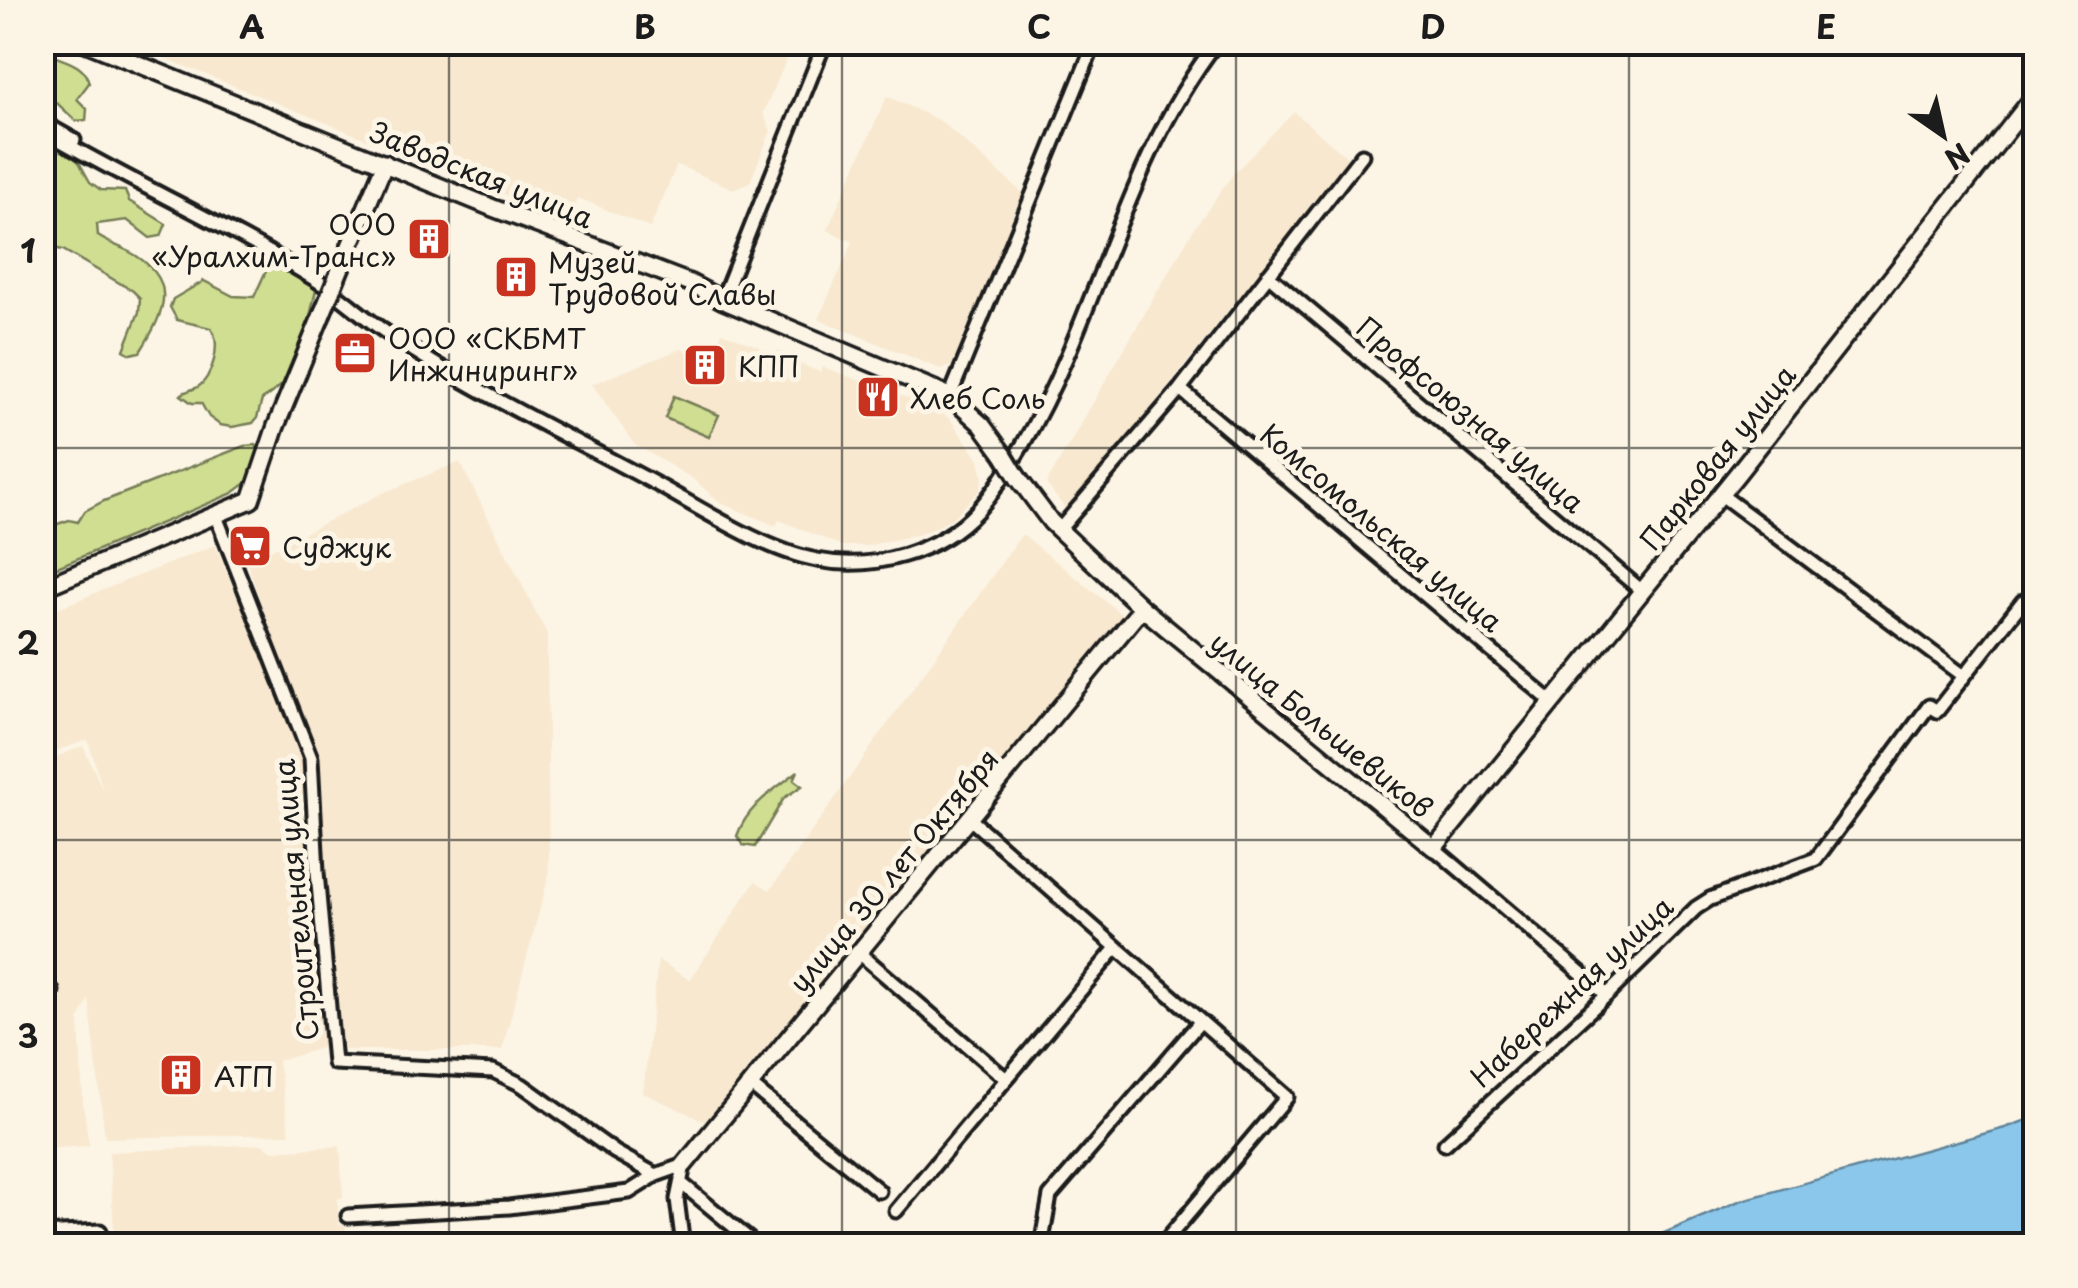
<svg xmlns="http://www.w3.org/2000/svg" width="2078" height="1288" viewBox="0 0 2078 1288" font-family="'Playpen Sans',sans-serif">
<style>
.built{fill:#f8e8d0}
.green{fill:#d0de92;stroke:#767d57;stroke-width:2.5}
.water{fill:#8bc7eb;stroke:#5f8398;stroke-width:2.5}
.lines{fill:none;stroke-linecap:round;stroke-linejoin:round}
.street-casing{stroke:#1c1c1c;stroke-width:19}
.secondary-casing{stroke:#1c1c1c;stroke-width:22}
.street{stroke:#fcf5e5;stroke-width:11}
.secondary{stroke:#fcf5e5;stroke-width:15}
.secondary-bridge-casing{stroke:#1c1c1c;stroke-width:22;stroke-linecap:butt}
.secondary-bridge{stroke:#fcf5e5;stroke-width:15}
.grid{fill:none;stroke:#1c1c1c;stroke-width:2.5;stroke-opacity:0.55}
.labels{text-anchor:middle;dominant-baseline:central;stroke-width:10;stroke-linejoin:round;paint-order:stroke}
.street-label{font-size:28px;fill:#1c1c1c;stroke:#fcf5e5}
.poi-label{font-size:28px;fill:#1c1c1c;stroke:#fcf5e5;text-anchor:start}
.neatline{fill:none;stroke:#1c1c1c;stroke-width:4}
.grid-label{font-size:32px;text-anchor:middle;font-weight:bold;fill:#1c1c1c}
</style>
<rect width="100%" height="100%" fill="#fcf5e5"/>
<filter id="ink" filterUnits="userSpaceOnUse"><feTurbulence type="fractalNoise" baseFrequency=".01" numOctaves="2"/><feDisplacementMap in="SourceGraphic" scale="20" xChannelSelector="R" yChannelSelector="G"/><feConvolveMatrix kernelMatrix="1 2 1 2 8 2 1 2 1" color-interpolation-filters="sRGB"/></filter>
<g filter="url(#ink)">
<path class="built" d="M127 43 794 42V43L763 113 771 131 750 182 733 189 677 165 650 228 578 198 568 220Z
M887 96 942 122 1025 195 955 365 940 369 818 319 853 242 827 230Z
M1294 112 1349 159 1068 512 1046 484 1193 230 1234 173Z
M722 332 776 354 778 350 786 354 785 358 820 372 823 367 937 409 950 419 979 459 983 477 980 490 951 519 935 528 920 534 866 546H842L779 520 776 526 721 503 693 479 634 444 592 384 681 349 690 353 689 357 694 360 712 363Z
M460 462 547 634 549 875 502 1050H343L317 767 247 562 385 492Z
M1022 534 1126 618 706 1122 643 1093 658 960 690 980 755 881 770 890Z
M215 545 307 757 328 1046 278 1061 290 1134 105 1138 89 999 79 1019 83 1102 89 1146 43 1149V762L83 746 103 790 88 740 43 755V614Z
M262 1144 273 1151 340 1146 343 1197 337 1199 339 1224 346 1225V1245H115L109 1152Z"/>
<path class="green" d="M43 51C59 61 84 61 89 83L77 99 87 109 86 120 76 121 58 104 43 99Z
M43 140 54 142 79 162 90 182 101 190 125 191 129 201 166 224 161 236 150 238 127 220 97 224 98 236C108 243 117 245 128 251 180 279 166 310 140 352L131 354 124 350 139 312 140 298 133 291 63 250 43 246Z
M274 267 300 278 316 290 304 342 290 379 262 400 257 418 253 423 232 427 220 425 209 417 201 403H192L181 395C185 391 191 390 196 388 213 379 222 342 211 328L177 320 170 307 173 299 204 281 233 296 254 297 266 271Z
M674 396 719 415 709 437 665 418Z
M256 445 260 453 249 481 233 493 43 573V529L69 520 78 522 85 511 104 501 244 446Z
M798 771 794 780 802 786 784 798 755 847 743 845 737 836C747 806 775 789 798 771Z"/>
<path class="water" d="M2035 1117V1245H1636L1739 1201 2005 1128Z"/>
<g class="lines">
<defs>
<path id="street" d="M42 122 74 140
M42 130C132 183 228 225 316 280 343 297 366 320 393 337 476 393 570 437 658 485 705 511 764 550 817 560 873 571 939 553 978 510 996 490 1009 467 1023 444 1099 315 1124 162 1217 42
M1268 275 1642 591
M722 300 825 42
M1180 389 1552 702
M950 396 1095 42
M1720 494 1964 676
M216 516 311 758 317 872 334 1063 493 1071 522 1085 615 1152 656 1175
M1059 530 1180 389 1362 155
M969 818 1287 1097 1161 1246
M1434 848 1607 995
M858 952 1006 1079
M42 992 52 991
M749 1084 879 1191
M1445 1144 1607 995 1696 908 1710 899 1816 859 1929 706 1937 711 2023 601
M681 1183 750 1240
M896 1211 1116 948
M348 1216 509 1207 629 1192 656 1175 684 1165 677 1199 683 1246
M42 1234 100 1231
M1041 1246 1050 1196 1200 1022"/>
<path id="secondary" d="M84 42 493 208 690 283 722 300 950 396 982 425 1004 455
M342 265 385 163
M1018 478 1051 522 1142 608 1434 848 1738 473 2036 94
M42 588 251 500 276 426 320 319
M684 1165 1142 608"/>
</defs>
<use href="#street" class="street-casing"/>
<use href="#secondary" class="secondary-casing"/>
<use href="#street" class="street"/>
<use href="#secondary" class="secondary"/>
<defs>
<path id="secondary-bridge" d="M320 319 342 265
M1004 455 1018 478"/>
</defs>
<use href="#secondary-bridge" class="secondary-bridge-casing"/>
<use href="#secondary-bridge" class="secondary-bridge"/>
</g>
</g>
<path class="grid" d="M449 42V1246M842 42V1246M1236 42V1246M1629 42V1246M42 448H2036M42 840H2036"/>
<defs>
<symbol id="building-square" viewBox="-11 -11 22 22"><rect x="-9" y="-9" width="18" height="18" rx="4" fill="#c8321e" stroke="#fcf5e5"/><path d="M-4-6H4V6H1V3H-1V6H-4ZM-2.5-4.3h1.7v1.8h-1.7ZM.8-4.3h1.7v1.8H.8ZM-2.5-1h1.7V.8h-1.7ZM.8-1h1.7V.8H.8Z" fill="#fff"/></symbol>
<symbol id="office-square" viewBox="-11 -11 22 22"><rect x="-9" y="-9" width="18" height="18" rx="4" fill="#c8321e" stroke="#fcf5e5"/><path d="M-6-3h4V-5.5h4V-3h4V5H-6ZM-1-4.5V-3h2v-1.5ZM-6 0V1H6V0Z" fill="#fff"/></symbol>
<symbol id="restaurant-square" viewBox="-11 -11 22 22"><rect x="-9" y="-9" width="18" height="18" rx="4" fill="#c8321e" stroke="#fcf5e5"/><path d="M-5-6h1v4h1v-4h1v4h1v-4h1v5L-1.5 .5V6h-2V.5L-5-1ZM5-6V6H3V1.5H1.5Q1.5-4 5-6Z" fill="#fff"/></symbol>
<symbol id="supermarket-square" viewBox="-11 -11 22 22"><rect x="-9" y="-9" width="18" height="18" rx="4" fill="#c8321e" stroke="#fcf5e5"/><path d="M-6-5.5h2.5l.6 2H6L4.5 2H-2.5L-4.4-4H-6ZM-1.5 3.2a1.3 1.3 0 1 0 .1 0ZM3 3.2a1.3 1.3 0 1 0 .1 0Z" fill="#fff"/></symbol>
</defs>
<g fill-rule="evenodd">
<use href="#building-square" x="404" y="214" width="50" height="50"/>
<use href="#building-square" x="491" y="252" width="50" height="50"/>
<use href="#office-square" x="330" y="328" width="50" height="50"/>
<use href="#building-square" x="680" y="340" width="50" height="50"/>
<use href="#restaurant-square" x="853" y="372" width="50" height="50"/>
<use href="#supermarket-square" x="225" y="521" width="50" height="50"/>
<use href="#building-square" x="156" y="1050" width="50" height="50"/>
</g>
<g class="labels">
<g class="street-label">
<text transform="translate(482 174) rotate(22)">Заводская улица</text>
<text transform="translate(1471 414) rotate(40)">Профсоюзная улица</text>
<text transform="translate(1717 457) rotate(-51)">Парковая улица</text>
<text transform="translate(1382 527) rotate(40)">Комсомольская улица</text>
<text transform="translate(1322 724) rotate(39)">улица Большевиков</text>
<text transform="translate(893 870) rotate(-50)">улица 30 лет Октября</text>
<text transform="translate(295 900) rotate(-95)">Строительная улица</text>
<text transform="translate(1571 991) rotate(-43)">Набережная улица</text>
</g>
<g class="poi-label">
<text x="396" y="223" text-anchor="end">ООО<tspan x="396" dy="32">«Уралхим-Транс»</tspan></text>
<text x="548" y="261">Музей<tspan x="548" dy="32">Трудовой Славы</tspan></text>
<text x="388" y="337">ООО «СКБМТ<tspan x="388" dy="32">Инжиниринг»</tspan></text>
<text x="738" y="365">КПП</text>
<text x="910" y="397">Хлеб Соль</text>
<text x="282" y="546">Суджук</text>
<text x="214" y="1075">АТП</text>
</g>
</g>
<rect width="2078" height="1288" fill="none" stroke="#fcf5e5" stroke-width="110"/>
<g transform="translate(1943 135) rotate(146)" stroke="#fcf5e5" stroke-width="8" paint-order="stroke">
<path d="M0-8L18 38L0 25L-18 38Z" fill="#1c1c1c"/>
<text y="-15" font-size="28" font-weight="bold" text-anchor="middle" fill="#1c1c1c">N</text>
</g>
<rect x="55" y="55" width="1968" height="1178" class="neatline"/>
<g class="grid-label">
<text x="252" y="39">A</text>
<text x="645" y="39">B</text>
<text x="1039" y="39">C</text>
<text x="1433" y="39">D</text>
<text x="1826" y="39">E</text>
<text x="28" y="263">1</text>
<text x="28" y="655">2</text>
<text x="28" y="1048">3</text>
</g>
</svg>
